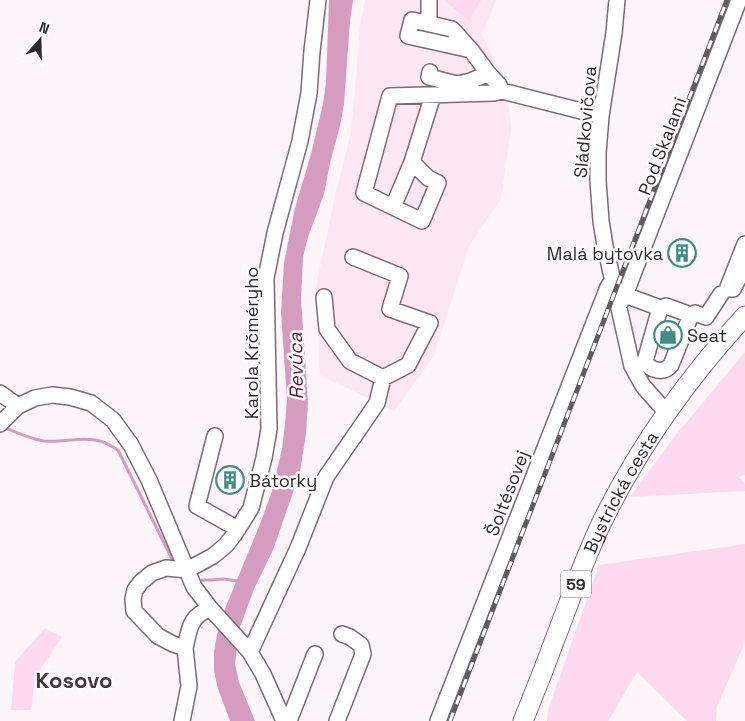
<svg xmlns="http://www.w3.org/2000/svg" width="745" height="721" viewBox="0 0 745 721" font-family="'Space Grotesk',sans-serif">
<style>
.built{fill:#fce7f3}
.green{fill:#fddaef}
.water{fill:#d69cc0}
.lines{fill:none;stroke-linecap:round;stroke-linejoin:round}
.stream{stroke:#d69cc0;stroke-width:3}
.minor-casing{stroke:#7b6b75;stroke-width:18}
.major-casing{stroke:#7b6b75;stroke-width:21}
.minor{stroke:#fff;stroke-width:15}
.major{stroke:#fff;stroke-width:19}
.rail-casing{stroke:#615a5e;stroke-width:5}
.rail{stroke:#fff;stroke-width:3;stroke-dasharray:9;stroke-linecap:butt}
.labels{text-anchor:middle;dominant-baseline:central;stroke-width:5;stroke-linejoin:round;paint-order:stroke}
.shield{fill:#fff;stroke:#6d686b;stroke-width:1}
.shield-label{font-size:16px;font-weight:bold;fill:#2f282c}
.street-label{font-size:18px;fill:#2f282c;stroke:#fff}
.poi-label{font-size:18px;fill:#2f282c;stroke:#fff;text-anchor:start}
.water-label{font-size:19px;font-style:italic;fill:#581445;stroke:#fff}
.district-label{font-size:22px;font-weight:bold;fill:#453740;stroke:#fff}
</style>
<rect width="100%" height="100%" fill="#fdf5fa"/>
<path class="built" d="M365 0H496L482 35 504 79 499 85 508 100 511 128 501 199 469 246 434 356 394 411 320 375 316 287 332 210 351 132 356 79 360 25Z"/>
<path class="green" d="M444 0H481L469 21Z
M745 352V475L739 477 745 484V491L630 497 675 436Z
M745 544V642L717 707 716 721H687L637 672 608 721H547L548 710 599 565Z
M45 628 62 637 35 677 31 710H11L15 662Z"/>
<path class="water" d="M329 0H353L350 21 344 104 340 126 330 163 324 194 308 237 303 257 301 299 308 403 306 433 300 472 273 550 254 589 240 627 237 647 235 664 239 682 255 721H230L217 686 214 670V651L217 635 224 611 260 524 272 491 282 449 285 424 287 400 281 312 284 263 295 208 311 154 323 104 326 83Z"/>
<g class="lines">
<path class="stream" d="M3 427C16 432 30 439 44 441 63 443 82 436 100 441 106 442 112 447 118 450L172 559 175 560
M202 580H212L223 579 238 581"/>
<defs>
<path id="minor" d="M429 0V24
M617 0 614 33 601 116 598 153V181L601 221 605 246 632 366 643 386 667 413
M471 50 408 36 412 20 452 29 471 50 488 73 499 85 502 91 601 116
M430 72 429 77 457 84 471 81 488 73
M412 162 433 95
M393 207 412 162 428 178 438 183 422 221 364 193 390 96 494 93 502 91
M745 244 728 287 729 289H733L745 266
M625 295 660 308 666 306 691 315 671 365C664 374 650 371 645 361L660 308
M324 297 327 329 350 361 383 378
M619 305 625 295 739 0
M691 315 695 313 706 317 721 294
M0 393 18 406
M0 424 18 406 35 398 52 395 70 397 91 403 113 420 131 445 149 480 194 587 210 608 250 652 263 674 284 721
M215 436 197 506 238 529
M187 570 213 556 226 545 234 535 251 508 264 458 269 429 266 278 275 233 300 141 309 93 312 51 318 0
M187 570 166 568 152 573 141 582 135 590 133 599 134 611 158 636 173 644 185 648C190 627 189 618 210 608
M250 652 298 548 326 477 377 403 383 378 408 365 430 323 390 309 400 276 353 257
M182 721 189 686 185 648
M289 721 315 654
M337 721 360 662 363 654 361 645 350 637 342 634
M438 721 608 287 613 280"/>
<g id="major">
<path id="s1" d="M523 721C533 696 543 672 552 647 568 606 582 564 601 524 638 448 688 378 745 316"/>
</g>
</defs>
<use href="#minor" class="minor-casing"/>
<use href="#major" class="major-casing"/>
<use href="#minor" class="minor"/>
<use href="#major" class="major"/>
<defs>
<path id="rail" d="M450 721 727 0"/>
</defs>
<use href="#rail" class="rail-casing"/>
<use href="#rail" class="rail"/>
</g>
<defs>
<symbol id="building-ring" viewBox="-11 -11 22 22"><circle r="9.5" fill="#fff" stroke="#438b87" stroke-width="1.5"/><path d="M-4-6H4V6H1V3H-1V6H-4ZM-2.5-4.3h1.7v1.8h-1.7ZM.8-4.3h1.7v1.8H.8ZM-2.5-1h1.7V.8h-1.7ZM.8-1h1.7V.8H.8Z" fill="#438b87"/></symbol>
<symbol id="shop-ring" viewBox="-11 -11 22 22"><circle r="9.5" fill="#fff" stroke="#438b87" stroke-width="1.5"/><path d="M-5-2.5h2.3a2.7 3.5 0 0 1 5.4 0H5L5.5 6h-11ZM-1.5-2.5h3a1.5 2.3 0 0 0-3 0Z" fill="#438b87"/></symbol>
</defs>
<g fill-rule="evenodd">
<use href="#building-ring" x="666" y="237" width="32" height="32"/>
<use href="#shop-ring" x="652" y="319" width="32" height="32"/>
<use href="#building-ring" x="214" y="464" width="32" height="32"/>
</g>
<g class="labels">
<rect class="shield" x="561" y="570.5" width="30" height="27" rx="4"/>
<g class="shield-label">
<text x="576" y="584">59</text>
</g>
<g class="street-label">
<text transform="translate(585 122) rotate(-85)">Sládkovičova</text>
<text transform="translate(662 146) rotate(-69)">Pod Skalami</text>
<text transform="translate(251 343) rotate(-90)">Karola Krčméryho</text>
<text transform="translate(507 493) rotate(-69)">Šoltésovej</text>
<text stroke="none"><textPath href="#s1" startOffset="249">Bystrická cesta</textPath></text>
</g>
<g class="poi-label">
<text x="663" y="253" text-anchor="end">Malá bytovka</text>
<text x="687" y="335">Seat</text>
<text x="249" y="480">Bátorky</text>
</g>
<g class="water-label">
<text transform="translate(296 366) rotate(-91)">Revúca</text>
</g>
<g class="district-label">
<text x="74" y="680">Kosovo</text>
</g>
</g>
<g transform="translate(40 40) rotate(20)" stroke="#ffffff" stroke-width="4" paint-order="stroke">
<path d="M0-4L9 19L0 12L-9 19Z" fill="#2f282c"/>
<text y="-8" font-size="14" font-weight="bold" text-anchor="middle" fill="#2f282c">N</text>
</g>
</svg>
